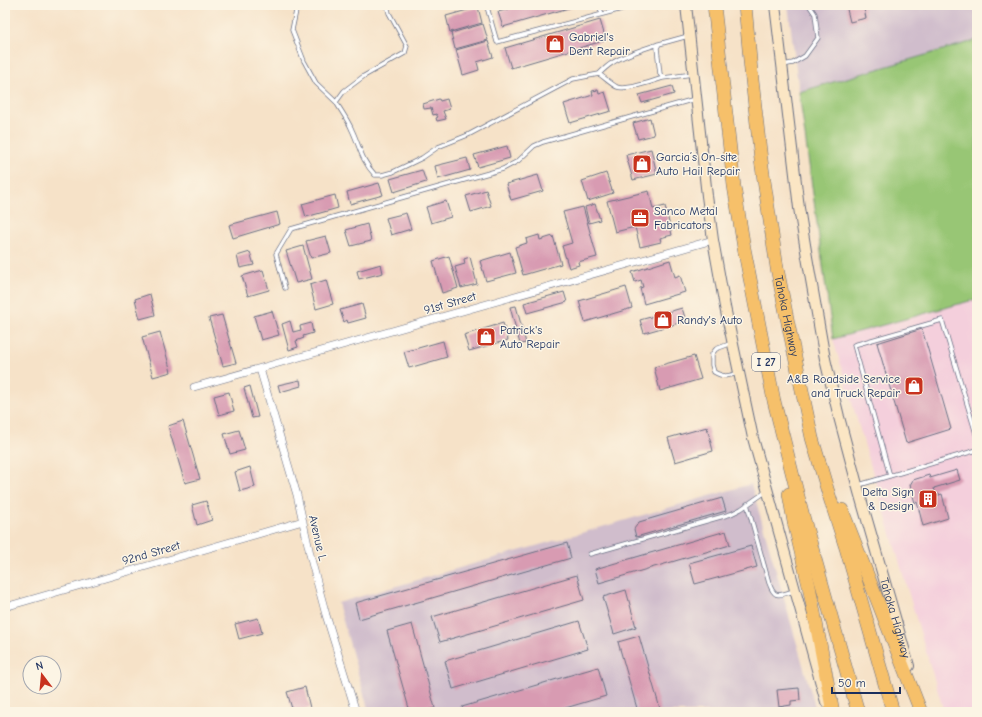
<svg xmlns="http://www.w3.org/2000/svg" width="982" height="717" viewBox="0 0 982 717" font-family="'Comic Neue',sans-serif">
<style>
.built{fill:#f4cfdc}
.industrial{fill:#d0bdcc}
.green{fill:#98c674;stroke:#5a7a69}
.building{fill:#d89bb2}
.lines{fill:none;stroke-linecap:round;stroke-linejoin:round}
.lane-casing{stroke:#686e83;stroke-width:5}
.street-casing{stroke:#686e83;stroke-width:8}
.secondary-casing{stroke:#686e83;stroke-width:12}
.highway-casing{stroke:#686e83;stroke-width:14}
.lane{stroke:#fff;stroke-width:3.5}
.street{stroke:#fff;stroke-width:7}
.secondary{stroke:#fbe6c4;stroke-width:10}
.highway{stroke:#f6c06b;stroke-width:13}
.labels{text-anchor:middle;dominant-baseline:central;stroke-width:3;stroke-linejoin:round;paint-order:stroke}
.shield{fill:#fcf5e5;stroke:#5e6a86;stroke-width:1}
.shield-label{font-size:11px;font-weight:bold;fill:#1b2f5e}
.poi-label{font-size:12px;fill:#1b2f5e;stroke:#fcf5e5;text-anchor:start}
.street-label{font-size:12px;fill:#1b2f5e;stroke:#fcf5e5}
</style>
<rect width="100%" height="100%" fill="#fcf5e5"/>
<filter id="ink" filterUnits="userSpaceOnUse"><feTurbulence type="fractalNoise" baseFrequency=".025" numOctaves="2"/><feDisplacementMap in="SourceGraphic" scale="8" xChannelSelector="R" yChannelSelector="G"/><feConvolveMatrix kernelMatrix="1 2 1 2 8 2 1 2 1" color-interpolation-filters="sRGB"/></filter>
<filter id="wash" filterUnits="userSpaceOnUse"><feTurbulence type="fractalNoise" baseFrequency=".012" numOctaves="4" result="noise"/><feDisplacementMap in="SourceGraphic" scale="16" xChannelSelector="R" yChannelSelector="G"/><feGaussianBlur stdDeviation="0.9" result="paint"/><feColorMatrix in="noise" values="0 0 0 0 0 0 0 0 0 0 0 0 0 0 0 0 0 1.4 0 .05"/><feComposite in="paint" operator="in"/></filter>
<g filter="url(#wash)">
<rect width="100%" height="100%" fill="#f6e2c8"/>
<path class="built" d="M977 299V712H944L833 339Z"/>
<path class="industrial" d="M788 5H977V41L799 92Z
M751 484 816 710 810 712H369L338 603Z"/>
<path class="green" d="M977 40V299L833 339 799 92Z"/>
<g id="blocks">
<path class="building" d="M522 5H579L503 27 498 12Z
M846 5H863L866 18 850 22Z
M478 7 482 23 450 32 446 16Z
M600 20 606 40 511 68 505 48Z
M483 24 488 40 455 49 451 33Z
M488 41 493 57 477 62 479 70 463 75 456 50Z
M672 86 674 94 642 103 639 95Z
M598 90 599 94 605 92 611 111 570 123 564 104 593 95 592 91Z
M439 99 440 101 447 99 450 109 443 111 446 119 437 121 436 118 438 117 436 114 433 115 431 108 424 109 423 104Z
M650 118 654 135 638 139 633 123Z
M507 146 510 158 478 167 474 155Z
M651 149 657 174 633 180 626 155Z
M467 158 470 170 438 179 435 166Z
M422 170 426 182 394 192 390 179Z
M606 173 613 193 588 201 582 181Z
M538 175 543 191 511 200 506 184Z
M379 183 383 195 350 204 347 192Z
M486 190 491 206 471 212 466 196Z
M649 191 653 209 665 206 672 235 660 238 661 242 640 247 635 227 615 232 607 201Z
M335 195 338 208 306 217 302 204Z
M446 201 451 217 431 223 426 207Z
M595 204 600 220 589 223 585 207Z
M583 207 597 257 578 262 579 265 569 268 562 246 572 243 563 212Z
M277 212 280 224 233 238 229 225Z
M406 213 411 229 391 235 386 218Z
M367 224 371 241 351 246 346 230Z
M539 235 540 240 553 236 561 264 523 275 515 247 527 243 526 239Z
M326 236 331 253 311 258 306 241Z
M303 246 312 279 296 283 286 251Z
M250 252 254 265 240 268 237 256Z
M510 252 516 273 486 281 480 261Z
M449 256 458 288 442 293 433 261Z
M470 257 477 284 461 288 455 267 465 264 464 259Z
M670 260 675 277 680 275 685 292 644 304 640 288 643 287 641 280 635 282 632 272Z
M381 264 383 273 359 279 357 271Z
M263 270 269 290 248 296 242 276Z
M326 280 333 304 316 309 310 285Z
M626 287 632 308 585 322 579 301Z
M564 292 567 302 527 313 524 303Z
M150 294 155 315 140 319 135 299Z
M362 304 366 318 348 323 347 320 344 322 340 310Z
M516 306 526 343 520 344 510 307Z
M682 308 686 321 644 333 640 320Z
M272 311 279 335 261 340 254 316Z
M222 315 236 363 223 366 209 318Z
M290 321 293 332 301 330 300 326 311 323 313 333 303 336 304 338 296 341 298 347 289 350 282 324Z
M503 323 508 340 469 351 464 335Z
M922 329 951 429 906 443 877 343Z
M160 332 171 372 153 377 142 337Z
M443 341 447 357 409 368 404 352Z
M694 356 701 379 660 391 654 367Z
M300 380 301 386 280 392 278 385Z
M250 386 258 417 252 418 244 388Z
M229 392 234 411 219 415 214 396Z
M183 421 200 479 185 483 168 426Z
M707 427 713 451 675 462 668 438Z
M239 430 245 450 230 454 224 434Z
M250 467 255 487 240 491 235 472Z
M957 470 960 480 934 488 936 496 942 494 948 518 923 526 917 502 915 503 910 485 913 480 929 475 930 478Z
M722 498 726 511 636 537 634 529 639 522Z
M206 501 212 520 197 525 192 505Z
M726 531 730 545 599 583 595 569Z
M567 543 571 558 359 619 355 603Z
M751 546 757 567 695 584 689 563Z
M577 575 584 600 440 642 432 617Z
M626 590 636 627 614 634 603 597Z
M258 618 262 633 239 639 235 624Z
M579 621 588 649 453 689 445 661Z
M412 624 435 708 421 712H410L387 631Z
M639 636 661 712H638L618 642Z
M598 667 606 696 552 712H464L462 707Z
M305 687 310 708 293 712 287 692Z
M799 688 800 700 791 701V705L779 707 777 690Z"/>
</g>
</g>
<g filter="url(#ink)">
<use href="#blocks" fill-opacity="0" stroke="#686e83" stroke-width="1"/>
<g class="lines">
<defs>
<path id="lane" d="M299 5 296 11 292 30 304 61 316 83 336 102
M387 5 389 13 407 46 405 53 364 76 344 91 336 102C341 111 348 120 352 130 360 147 361 160 375 175H382L393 172 422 158 438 147 468 135 573 79 599 74C605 78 611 84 617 87 625 91 654 81 663 78
M493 5 487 7 497 42 637 5
M599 5 602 14
M688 36 659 44 657 48 660 74 663 78 693 74
M783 65 793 63 805 56 818 38 815 14 809 5
M599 74C603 70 607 66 612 63 626 54 643 49 659 44
M285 288 276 254 291 229 503 169 518 161 534 146 543 142 695 99
M732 343 716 349 712 354V365L714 372C725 378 727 376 739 373
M890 476 854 345 942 320 977 437
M859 485 977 450
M747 504 769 583C775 600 779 595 794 591
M590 554 731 514 741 509 767 491"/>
<path id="street" d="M260 369 297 495 312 563 326 615 356 712
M194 387 713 240
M5 607 303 521"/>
<g id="secondary">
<path d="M686 5 707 196 713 240 725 307 753 438 826 702"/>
<path id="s1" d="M775 5 799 208 807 257 825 359 839 417 859 492 909 666"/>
</g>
<g id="highway">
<path d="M714 5 734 186 744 248 774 401 804 520 858 712"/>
<path id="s2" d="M745 5 751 71 761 160 777 268 790 333 812 438 828 492 846 548 893 712"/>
<path d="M789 494 794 522 809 586 833 712"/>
<path d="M842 510 921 712"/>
</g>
</defs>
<use href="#lane" class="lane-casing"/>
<use href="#street" class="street-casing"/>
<use href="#secondary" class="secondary-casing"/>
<use href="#highway" class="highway-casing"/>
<use href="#lane" class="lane"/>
<use href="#street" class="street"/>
<use href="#secondary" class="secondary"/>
<use href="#highway" class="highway"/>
</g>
</g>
<defs>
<symbol id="shop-square" viewBox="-11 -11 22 22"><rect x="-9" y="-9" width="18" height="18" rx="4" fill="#c8321e" stroke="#fcf5e5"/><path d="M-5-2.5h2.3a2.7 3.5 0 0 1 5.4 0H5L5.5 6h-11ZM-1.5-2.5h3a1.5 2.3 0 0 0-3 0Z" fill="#fff"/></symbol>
<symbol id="office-square" viewBox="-11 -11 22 22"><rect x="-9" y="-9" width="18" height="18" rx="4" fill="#c8321e" stroke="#fcf5e5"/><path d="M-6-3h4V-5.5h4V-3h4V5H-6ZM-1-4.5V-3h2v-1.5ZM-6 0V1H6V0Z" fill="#fff"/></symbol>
<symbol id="building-square" viewBox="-11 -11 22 22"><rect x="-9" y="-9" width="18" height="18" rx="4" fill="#c8321e" stroke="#fcf5e5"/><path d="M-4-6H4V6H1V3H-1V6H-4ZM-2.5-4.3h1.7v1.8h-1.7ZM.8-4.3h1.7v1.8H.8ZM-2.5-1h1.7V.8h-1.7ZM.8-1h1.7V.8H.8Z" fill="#fff"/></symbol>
</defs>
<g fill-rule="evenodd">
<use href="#shop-square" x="544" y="33" width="22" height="22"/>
<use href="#shop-square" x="631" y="153" width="22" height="22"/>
<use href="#office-square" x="629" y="207" width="22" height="22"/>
<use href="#shop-square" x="652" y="309" width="22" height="22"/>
<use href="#shop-square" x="475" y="326" width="22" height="22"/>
<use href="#shop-square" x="903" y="375" width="22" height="22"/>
<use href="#building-square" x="917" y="488" width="22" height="22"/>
</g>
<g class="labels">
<rect class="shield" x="752" y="353" width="28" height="18" rx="3"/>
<g class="shield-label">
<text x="766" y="362">I 27</text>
</g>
<g class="poi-label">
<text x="569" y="37">Gabriel's<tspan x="569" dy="14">Dent Repair</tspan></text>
<text x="656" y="157">Garcia’s On-site<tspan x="656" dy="14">Auto Hail Repair</tspan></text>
<text x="654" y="211">Sanco Metal<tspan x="654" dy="14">Fabricators</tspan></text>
<text x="677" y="320">Randy's Auto</text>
<text x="500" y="330">Patrick's<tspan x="500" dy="14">Auto Repair</tspan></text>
<text x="900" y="379" text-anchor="end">A&amp;B Roadside Service<tspan x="900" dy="14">and Truck Repair</tspan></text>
<text x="914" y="492" text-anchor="end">Delta Sign<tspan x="914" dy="14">&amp; Design</tspan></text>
</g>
<g class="street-label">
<text transform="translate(450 303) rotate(-16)">91st Street</text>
<text stroke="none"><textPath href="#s2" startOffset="314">Tahoka Highway</textPath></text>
<text transform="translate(318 538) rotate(77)">Avenue L</text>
<text transform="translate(151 553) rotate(-16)">92nd Street</text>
<text stroke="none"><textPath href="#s1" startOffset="626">Tahoka Highway</textPath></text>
</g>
</g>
<rect width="982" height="717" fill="none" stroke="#fcf5e5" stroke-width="20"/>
<g transform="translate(42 675) rotate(344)"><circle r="19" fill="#fcf5e5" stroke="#a2a6af"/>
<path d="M0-3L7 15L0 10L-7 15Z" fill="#c8321e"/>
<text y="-6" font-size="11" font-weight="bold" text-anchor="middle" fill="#1b2f5e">N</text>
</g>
<path d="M832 687v6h68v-6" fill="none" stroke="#1b2f5e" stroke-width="2"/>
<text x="838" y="687" font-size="12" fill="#1b2f5e" stroke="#fcf5e5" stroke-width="3" paint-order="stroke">50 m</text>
</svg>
